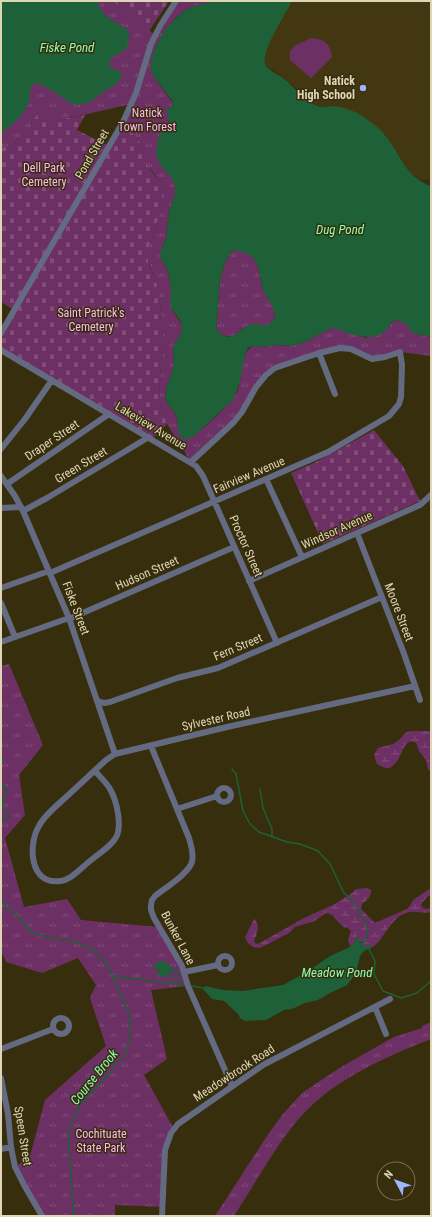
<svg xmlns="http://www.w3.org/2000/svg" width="432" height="1217" viewBox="0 0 432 1217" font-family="'Roboto Condensed',sans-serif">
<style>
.built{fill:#423711}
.grass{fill:#6d3064}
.wetland{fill:url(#wetland-marsh)}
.cemetery{fill:url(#cemetery-stones)}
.park{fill:url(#park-tufts)}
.water{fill:#1e6037;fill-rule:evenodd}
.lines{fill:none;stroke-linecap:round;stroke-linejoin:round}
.stream{stroke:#1e6037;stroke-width:1.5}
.minor{stroke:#636a81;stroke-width:6}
.poi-dot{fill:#a0b3fd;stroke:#372e0d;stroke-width:1.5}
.labels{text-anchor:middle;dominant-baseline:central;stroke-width:3;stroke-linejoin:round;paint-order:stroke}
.poi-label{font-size:12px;font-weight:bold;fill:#dfd6b7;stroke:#372e0d;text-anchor:end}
.park-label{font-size:12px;fill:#ffb7f2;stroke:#372e0d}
.street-label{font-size:12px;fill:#dfd6b7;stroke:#372e0d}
.water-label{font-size:13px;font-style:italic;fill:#8cfeb0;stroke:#372e0d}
</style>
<defs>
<pattern id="wetland-marsh" width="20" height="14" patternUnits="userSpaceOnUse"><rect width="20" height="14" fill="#6d3064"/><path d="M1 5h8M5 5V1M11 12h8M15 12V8" fill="none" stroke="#814d78"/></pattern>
<pattern id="cemetery-stones" width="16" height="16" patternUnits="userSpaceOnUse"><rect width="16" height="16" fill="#6d3064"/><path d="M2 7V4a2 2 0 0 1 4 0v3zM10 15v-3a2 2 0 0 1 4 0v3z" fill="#814d78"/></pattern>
<pattern id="park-tufts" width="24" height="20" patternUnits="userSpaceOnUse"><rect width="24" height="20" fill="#6d3064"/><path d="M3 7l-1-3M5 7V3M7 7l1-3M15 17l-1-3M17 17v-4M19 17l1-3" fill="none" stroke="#814d78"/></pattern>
</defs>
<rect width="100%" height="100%" fill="#372e0d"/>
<path class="built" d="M292 1H431V179L420 180 410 172 398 155 385 134 364 118 333 106 324 107 310 103 304 99 298 90 284 78 275 71 269 69 265 65 264 59 266 52 275 30Z"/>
<path class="grass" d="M311 38C324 39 330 43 332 57L311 78 290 60V51L296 45Z"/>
<path class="wetland" d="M410 731H431V772L428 769 426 760 419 751 416 743C406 737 403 751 399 758 397 762 394 765 390 768H385L377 764 374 755 378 748 393 744 399 740 405 733Z
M367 888 371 890C371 898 367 900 362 904L361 909 375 923 407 909 411 904 413 900 431 888V895L427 897 421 904C423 910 426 909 431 908V912C424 914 416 911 409 912 391 916 386 937 373 947V946H362L364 942H359L358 935 353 944 350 946 348 940 351 931 348 928 343 927 332 915 328 913 324 914 315 921 295 927 289 933 260 948C253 948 247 944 245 937L254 919C261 925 257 934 254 941L255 943 258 944 304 918 335 904 352 893 356 889Z"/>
<path class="cemetery" d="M113 1H169L149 31Z
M40 111 70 118 85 115 77 130 109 146 123 122 140 142 146 161 151 171 161 182 164 193 163 202 155 231 148 250V262L157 284 163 328 159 399 167 424 152 439 1 350V333L14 310 1 302V148L14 144Z
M374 430 403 466 420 501 323 544 291 473 316 462Z"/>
<path class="park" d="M1 1H113L155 35 176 1H213C205 5 196 4 189 8 169 19 146 52 154 76 155 80 170 98 174 104L168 120 169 125 166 130 158 137 175 186V195L169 211 166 238 162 248 161 259 167 269 169 276 171 291V308L182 325 180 337 174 344 173 355 174 365 166 389 165 400C170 408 177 413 178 423L193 437C205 426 230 406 237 392 244 378 238 354 253 346L262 347 277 345 291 346 303 343 331 328H337L366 338 388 328 392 322 399 320 404 322 416 334 431 337V356L400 352 377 358 345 348 270 371 242 412 191 462 167 424 159 399 163 328 157 284 147 258 148 250 155 231 163 202 164 193 161 182 147 165 140 142 123 122 131 104 70 118 51 119 40 111 14 144 1 148Z
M234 250C242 252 249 252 254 259 261 268 259 282 264 292 269 301 275 307 275 318L267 326C261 325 255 324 248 326 237 329 235 344 218 332 215 323 218 316 218 307 219 290 220 262 234 250Z
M9 664 43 745 19 775 25 815 5 838 24 907 67 899 81 920 158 927 179 960 188 986 151 990 167 1059 144 1075 174 1129 168 1139 163 1207 115 1205V1216H42L15 1167 30 1156 45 1100 106 1046 90 998 96 985 78 958 42 973 6 962 1 951V666Z
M431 1022V1039C380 1059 326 1083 292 1127 270 1155 253 1187 234 1216H215L269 1133 283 1114 302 1093 341 1067 385 1042 394 1037 422 1028V1026Z"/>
<path class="water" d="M1 1H97C100 10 106 18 115 22 121 26 127 26 129 34 129 38 129 43 127 47 122 55 106 55 110 67L121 72 122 75C118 86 110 87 102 93 96 97 90 103 83 104 72 107 66 100 58 94 51 90 43 85 36 83 28 86 31 95 29 102 25 113 11 127 1 133Z
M213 1H292C286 13 261 52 265 64 266 69 278 74 283 78 295 87 304 102 318 106 323 108 328 106 333 106 342 107 352 110 359 114 368 120 379 127 385 135 400 153 405 177 431 186V337L412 333 408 326 399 320 392 322C380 342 367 338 347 333 341 331 337 328 331 328L303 343 291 346 277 345 262 347 253 346 248 348 245 354 240 382 233 400 193 437C173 445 180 425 176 415 173 409 168 405 165 400L166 389 174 365 173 355 174 344 180 337 182 325 179 319 171 308 170 302 171 291 169 276 167 269 161 259 160 254 166 238 169 211 175 195V186L172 178 162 167 156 156 158 137 166 130 169 125 167 109 174 103C169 96 153 77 151 71 148 60 161 34 168 26 174 20 182 12 189 8 197 4 205 5 213 1ZM234 250C240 252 247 252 252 257 261 265 259 281 264 292 268 301 275 307 275 318L267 326C262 325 257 323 252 324 238 327 235 345 218 332 215 323 218 316 218 307 219 290 220 262 234 250Z
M359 934V942L361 943 366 940 363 946H373V947L364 951 360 956 356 973 347 985 330 993 318 1000 305 1003 292 1009 284 1010 266 1020 245 1021 240 1018 238 1014 224 1001 212 999 203 989 205 986 223 990 243 991 283 985 307 972 330 956 348 948 353 944Z
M165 961 169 965 172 971 165 977H162L157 974 158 968 157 967 155 969 153 968V966L158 962Z"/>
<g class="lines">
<path class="stream" d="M1 756 3 762 1 764
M232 769 236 774 243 811 250 824 259 832 287 842 300 844 318 851 330 864 344 893 354 902 368 928 366 940
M1 784 6 787 7 790C2 804 0 802 8 814V817L1 822
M260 789 263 808 272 829V836
M1 899 8 909 19 917 32 933 54 939 74 941 94 950 108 966 130 1015V1039L124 1057 118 1062 108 1075 80 1105 68 1133 74 1216
M369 949 375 961 374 974 383 991 401 998 417 993 431 981
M171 967H173L178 974 180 985
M114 976 183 985
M169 983 173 979 171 973
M192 986 203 988"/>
<path class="minor" d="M1 333 123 122 136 93 151 44 160 26 176 1
M1 350 196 466 203 476 277 643
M319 353 335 394
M1 449 25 419 52 380
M1 476 15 496 23 511 69 618 115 754
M266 479 302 557
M7 484 109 414
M1 508 21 507
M23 511 47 498 149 437
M357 533 403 651 420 700
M50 573 328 452 389 416 399 404 401 397 402 365 400 352 385 357 372 359 351 349 340 348 319 353 275 368 266 375 256 387 242 412 234 422 191 462
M249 581 420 505 431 495
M1 588 49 571
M1 603 15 637
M69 619 234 547
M1 642 69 618
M98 701 104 703 110 702 177 678 218 668 382 597
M151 746 189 838C191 845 194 854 192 862 188 874 165 888 155 896L152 900 151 905V910L154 918 182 966 188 986 232 1086
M95 771C100 777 106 782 110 789 117 801 123 828 115 839 109 848 98 854 90 861 81 868 71 880 60 881 29 885 28 844 39 826 44 816 55 807 64 799 78 786 92 773 106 760L115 754 227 727 415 686
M217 795a7 7 0 1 1 14 0a7 7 0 1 1-14 0Z
M177 809 217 796
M218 963a7 7 0 1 1 14 0a7 7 0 1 1-14 0Z
M184 972 218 965
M375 1007 386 1034
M53 1026a8 8 0 1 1 16 0a8 8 0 1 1-16 0Z
M1 1049 53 1029
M1 1078 8 1114 11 1147 15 1167 24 1185 42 1216
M1 1149 11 1147
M162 1216 165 1150 171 1133 178 1124 263 1065 390 999"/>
</g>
<circle class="poi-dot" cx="363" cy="88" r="4"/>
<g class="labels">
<g class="poi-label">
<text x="355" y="81">Natick<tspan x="355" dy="14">High School</tspan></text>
</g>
<g class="park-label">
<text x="147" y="113">Natick<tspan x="147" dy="14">Town Forest</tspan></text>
<text x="44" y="168">Dell Park<tspan x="44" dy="14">Cemetery</tspan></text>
<text x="91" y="313">Saint Patrick's<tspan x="91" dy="14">Cemetery</tspan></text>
<text x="101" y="1134">Cochituate<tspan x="101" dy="14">State Park</tspan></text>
</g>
<g class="street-label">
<text transform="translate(92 154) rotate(-60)">Pond Street</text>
<text transform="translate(151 426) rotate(31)">Lakeview Avenue</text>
<text transform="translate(52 440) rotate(-34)">Draper Street</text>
<text transform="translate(81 465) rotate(-31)">Green Street</text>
<text transform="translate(249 475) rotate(-23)">Fairview Avenue</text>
<text transform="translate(337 530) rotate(-24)">Windsor Avenue</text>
<text transform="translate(246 546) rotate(66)">Proctor Street</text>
<text transform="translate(147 573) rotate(-24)">Hudson Street</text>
<text transform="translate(76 608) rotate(69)">Fiske Street</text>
<text transform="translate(399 612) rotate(69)">Moore Street</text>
<text transform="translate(238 647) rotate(-23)">Fern Street</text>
<text transform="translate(216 719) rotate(-13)">Sylvester Road</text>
<text transform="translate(178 938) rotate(62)">Bunker Lane</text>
<text transform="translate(234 1073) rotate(-33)">Meadowbrook Road</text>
<text transform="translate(23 1136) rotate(81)">Speen Street</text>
</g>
<g class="water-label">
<text x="67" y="47">Fiske Pond</text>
<text x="340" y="229">Dug Pond</text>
<text x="337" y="972">Meadow Pond</text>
<text transform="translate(94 1077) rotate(-51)">Course Brook</text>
</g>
</g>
<rect width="432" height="1217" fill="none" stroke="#dfd6b7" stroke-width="4"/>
<g transform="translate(396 1181) rotate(311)"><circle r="19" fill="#372e0d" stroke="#7a7151"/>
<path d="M0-3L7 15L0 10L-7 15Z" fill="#a0b3fd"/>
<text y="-6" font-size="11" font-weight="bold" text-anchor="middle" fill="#dfd6b7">N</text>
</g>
</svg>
